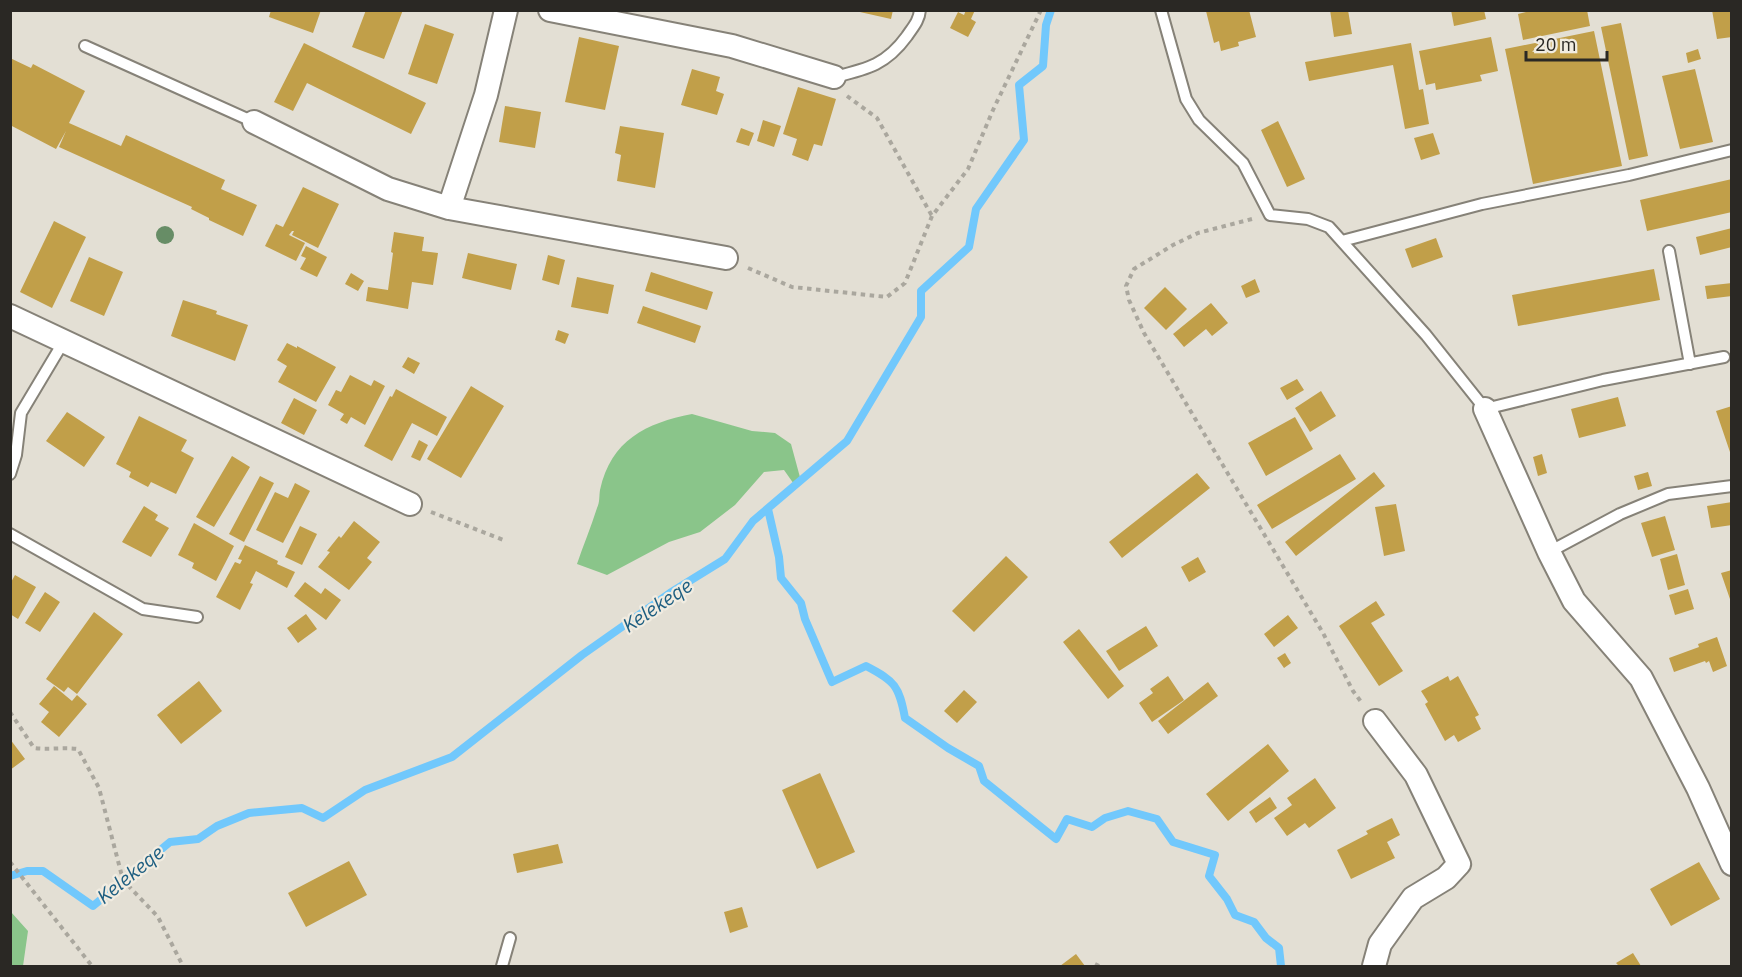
<svg xmlns="http://www.w3.org/2000/svg" width="1742" height="977" viewBox="0 0 1742 977" font-family="'IBM Plex Sans',sans-serif">
<style>
.green{fill:#8ac58a}
.lines{fill:none;stroke-linecap:round;stroke-linejoin:round}
.stream{stroke:#71c8fc;stroke-width:8}
.building{fill:#c19f49}
.lane-casing{stroke:#868278;stroke-width:14}
.street-casing{stroke:#868278;stroke-width:26}
.path{stroke:#aaa79e;stroke-width:4;stroke-dasharray:4.5 4.5;stroke-linecap:butt}
.lane{stroke:#fff;stroke-width:10}
.street{stroke:#fff;stroke-width:22}
.tree{fill:#678d66}
.labels{text-anchor:middle;dominant-baseline:central;stroke-width:4.5;stroke-linejoin:round;paint-order:stroke}
.water-label{font-size:20px;font-style:italic;fill:#1d5e81;stroke:#f1ece1}
</style>
<rect width="100%" height="100%" fill="#e3dfd4"/>
<path class="green" d="M692 414 752 431 775 433 791 444 801 481 796 487 784 470 764 472 735 505 700 532 669 542 607 575 577 564C583 546 591 527 597 508 600 502 599 496 600 490 611 440 646 423 692 414Z
M11 912 28 931 23 966H11Z"/>
<g class="lines">
<path class="stream" d="M768 509 779 557 781 578 801 603 805 619 832 682 866 666C895 681 899 686 905 718L948 748 979 766 984 781 1056 839 1067 819 1092 827 1105 818 1128 811 1157 819 1173 842 1215 855 1209 876 1227 899 1235 915 1254 922 1266 938 1279 948 1281 966
M10 876 27 871H43L93 906 170 842 198 839 217 826 249 813 302 808 323 818 365 790 452 757 582 655 670 593 725 559 753 521 847 441 921 317V291L969 247 976 209 1024 140 1019 85 1043 66 1046 25 1051 10"/>
</g>
<path class="building" d="M271 10H321L313 33 269 17Z
M366 10H403L384 59 352 47Z
M851 10H893L891 19Z
M966 10H975L971 19 976 22 968 37 950 28 958 12 964 15Z
M1249 10 1256 37 1238 42 1239 46 1221 51 1219 41 1214 43 1206 11Z
M1330 10H1348L1352 34 1334 37Z
M1451 10H1484L1486 19 1454 26Z
M1534 10H1587L1590 26 1523 40 1518 14Z
M1712 10H1732V37L1717 39Z
M1621 23 1648 156 1629 160 1601 27Z
M425 24 454 34 437 84 408 74Z
M1594 31 1622 166 1533 184 1505 49Z
M579 37 619 46 605 110 565 102Z
M1491 37 1498 71 1480 75 1482 81 1436 90 1435 83 1426 85 1419 51Z
M304 43 426 103 411 134 307 83 293 111 274 102Z
M1411 43 1419 90 1423 89 1429 124 1405 129 1393 65 1309 81 1305 62Z
M1698 49 1701 59 1688 63 1686 53Z
M10 58 31 68 33 64 85 91 69 123 121 146 126 135 225 180 221 189 257 205 243 236 209 220V218L191 209 192 207 59 147 66 131 56 149 10 125Z
M692 69 720 77 716 91 724 94 717 115 681 105Z
M1695 69 1713 142 1680 149 1662 76Z
M798 87 836 99 822 146 814 144 808 161 792 155 797 139 783 134Z
M505 106 541 112 535 148 499 142Z
M763 120 781 126 774 147 757 141Z
M1278 121 1305 179 1287 187 1261 130Z
M620 126 664 133 655 188 617 181 621 155 615 153Z
M741 128 754 133 749 146 736 142Z
M1433 133 1440 154 1421 160 1414 138Z
M1732 179V212L1647 231 1640 200Z
M303 187 339 204 318 248 292 235 294 231H292L289 235 305 243 296 261 265 246 276 224 283 227Z
M54 221 86 237 52 308 20 292Z
M1732 228V247L1700 255 1696 237Z
M394 232 424 237 422 251 438 253 433 285 412 282 408 309 366 301 368 287 388 290 393 253 391 252Z
M1436 238 1443 257 1412 268 1405 249Z
M306 246 327 257 317 277 300 269 306 258 301 256Z
M468 253 517 264 511 290 462 278Z
M548 255 565 260 559 285 542 280Z
M89 257 123 272 104 316 70 301Z
M1654 269 1660 300 1518 326 1512 295Z
M651 272 713 292 707 310 645 291Z
M351 273 364 281 358 291 345 284Z
M577 277 614 285 608 314 571 307Z
M1255 279 1260 292 1246 298 1241 286Z
M1732 283V296L1707 299 1705 286Z
M1165 287 1187 309 1166 330 1144 308Z
M183 300 217 311 216 314 248 325 235 361 171 336Z
M1211 303 1228 323 1212 336 1206 329 1184 347 1173 334Z
M643 306 701 326 695 343 637 323Z
M558 330 569 334 565 344 555 340Z
M287 343 297 348V346L336 367 316 402 278 382 287 366 277 360Z
M408 357 420 363 414 374 402 367Z
M350 375 371 386 374 380 385 386 365 425 351 417 347 424 340 420 344 414 328 405 336 390 341 392Z
M1297 379 1304 390 1287 400 1280 388Z
M471 386 504 406 461 478 427 459Z
M396 389 447 417 437 436 412 423 392 461 364 446 390 396 392 397Z
M1321 391 1336 416 1310 432 1295 408Z
M1618 397 1626 426 1579 438 1571 409Z
M294 398 317 410 304 435 281 423Z
M1732 406V455H1731L1716 411Z
M67 412 105 437 84 467 46 441Z
M139 416 187 440 181 451 194 458 176 494 151 482 148 487 129 477 131 472 116 464Z
M1295 417 1313 449 1266 476 1248 443Z
M419 440 428 445 420 461 411 457Z
M1340 454 1356 479 1272 529 1257 505Z
M1542 454 1547 473 1538 476 1533 457Z
M232 456 250 467 214 527 196 517Z
M1374 472 1385 486 1296 556 1285 542Z
M1648 472 1652 486 1638 490 1634 476Z
M1197 473 1210 488 1122 558 1109 542Z
M260 476 274 483 244 542 229 534Z
M295 483 310 491 283 543 256 530 275 492 288 498Z
M1732 502V525L1711 528 1707 506Z
M1396 504 1405 551 1384 556 1375 507Z
M144 506 158 515 155 520 169 528 151 557 122 542Z
M1665 516 1675 550 1652 557 1641 523Z
M354 521 380 542 367 558 372 562 349 590 318 567 330 552 327 551 339 536 341 538Z
M194 523 234 546 216 581 192 568 194 563 178 555Z
M300 526 317 534 302 565 285 557Z
M245 545 278 561 277 564 295 572 287 588 256 571 250 583 253 584 240 610 216 597 235 562 240 564 242 560 238 559Z
M1677 554 1685 585 1668 590 1660 559Z
M1006 556 1028 577 974 632 952 611Z
M1198 557 1206 572 1189 582 1181 567Z
M1732 570V602H1731L1721 573Z
M15 575 36 587 18 619 10 614V584Z
M305 582 321 594 325 588 341 600 326 620 294 596Z
M1688 589 1694 609 1675 615 1669 595Z
M45 592 60 602 40 632 25 623Z
M1376 601 1385 615 1371 623 1403 671 1379 686 1339 626Z
M94 612 123 634 77 694 68 687 64 692 46 679Z
M306 614 317 629 298 643 287 628Z
M1288 615 1298 628 1274 647 1264 634Z
M1146 626 1158 646 1119 671 1106 651Z
M1079 629 1124 686 1108 699 1063 642Z
M1717 637 1727 666 1713 672 1709 661 1706 663 1705 661 1674 672 1669 658 1699 647 1698 644Z
M1285 653 1291 663 1284 668 1277 658Z
M1168 676 1184 700 1152 722 1139 703 1153 693 1150 689Z
M1448 676 1450 681 1458 676 1479 715 1475 717 1481 729 1458 742 1454 735 1445 741 1425 704 1428 702 1421 691Z
M199 681 222 711 181 744 157 715Z
M1208 682 1218 696 1168 734 1158 721Z
M54 686 72 701 77 695 87 704 59 737 41 722 49 712 39 704Z
M964 690 977 702 957 723 944 711Z
M10 739 25 759 10 770Z
M1268 744 1289 771 1228 821 1206 794Z
M820 773 855 852 817 869 782 790Z
M1315 778 1336 808 1309 828 1305 823 1287 836 1274 818 1292 805 1287 798Z
M1270 797 1277 808 1256 823 1249 812Z
M1392 818 1400 835 1387 842 1395 858 1351 879 1337 850 1368 834 1366 831Z
M558 844 563 863 517 873 513 854Z
M349 861 367 895 306 927 288 893Z
M1699 862 1720 899 1671 926 1650 889Z
M742 907 748 927 730 933 724 912Z
M1633 953 1641 966H1619L1616 963Z
M1076 954 1085 966H1060Z"/>
<g class="lines">
<defs>
<path id="lane" d="M1161 10 1186 99 1199 120 1243 163 1270 215 1308 219 1329 227 1426 335 1485 409 1603 380 1724 357
M85 46 254 122
M834 77C867 69 886 65 907 36 913 27 919 21 920 10
M1342 241 1482 204 1629 175 1732 150
M1669 251 1690 364
M10 474 16 455 21 413 64 341
M10 534 143 609 197 617
M1549 552 1620 514 1668 494 1732 486
M502 966 510 938"/>
<path id="street" d="M550 10 732 46 834 77
M254 122 388 189 449 208 726 258
M449 208 486 95 506 10
M10 316 410 504
M1485 409 1549 552 1574 601 1641 678 1698 788 1732 864
M1374 966 1380 944 1413 898 1446 878 1459 864 1416 775 1375 721"/>
</defs>
<use href="#lane" class="lane-casing"/>
<use href="#street" class="street-casing"/>
<path class="path" d="M847 96 877 118 932 216
M1252 219 1198 233 1173 245 1134 269 1126 286 1129 300 1144 333 1323 633 1353 691 1362 703
M748 268 792 287 887 297 905 283 932 216 968 169 993 110 1041 10
M431 512 506 541
M10 712 34 748C49 750 63 747 78 749L99 788 123 880 158 917 183 966
M10 862 92 966
M1095 964 1099 966"/>
<use href="#lane" class="lane"/>
<use href="#street" class="street"/>
</g>
<circle class="tree" cx="165" cy="235" r="9"/>
<g class="labels">
<g class="water-label">
<text transform="translate(657 605) rotate(-34)">Kelekeqe</text>
<text transform="translate(130 874) rotate(-39)">Kelekeqe</text>
</g>
</g>
<rect width="1742" height="977" fill="none" stroke="#2a2824" stroke-width="24"/>
<path d="M1526 51v9h81v-9" fill="none" stroke="#2a2824" stroke-width="3"/>
<text x="1535" y="51" font-size="18" fill="#2a2824" stroke="#f1ece1" stroke-width="4.5" paint-order="stroke">20 m</text>
</svg>
